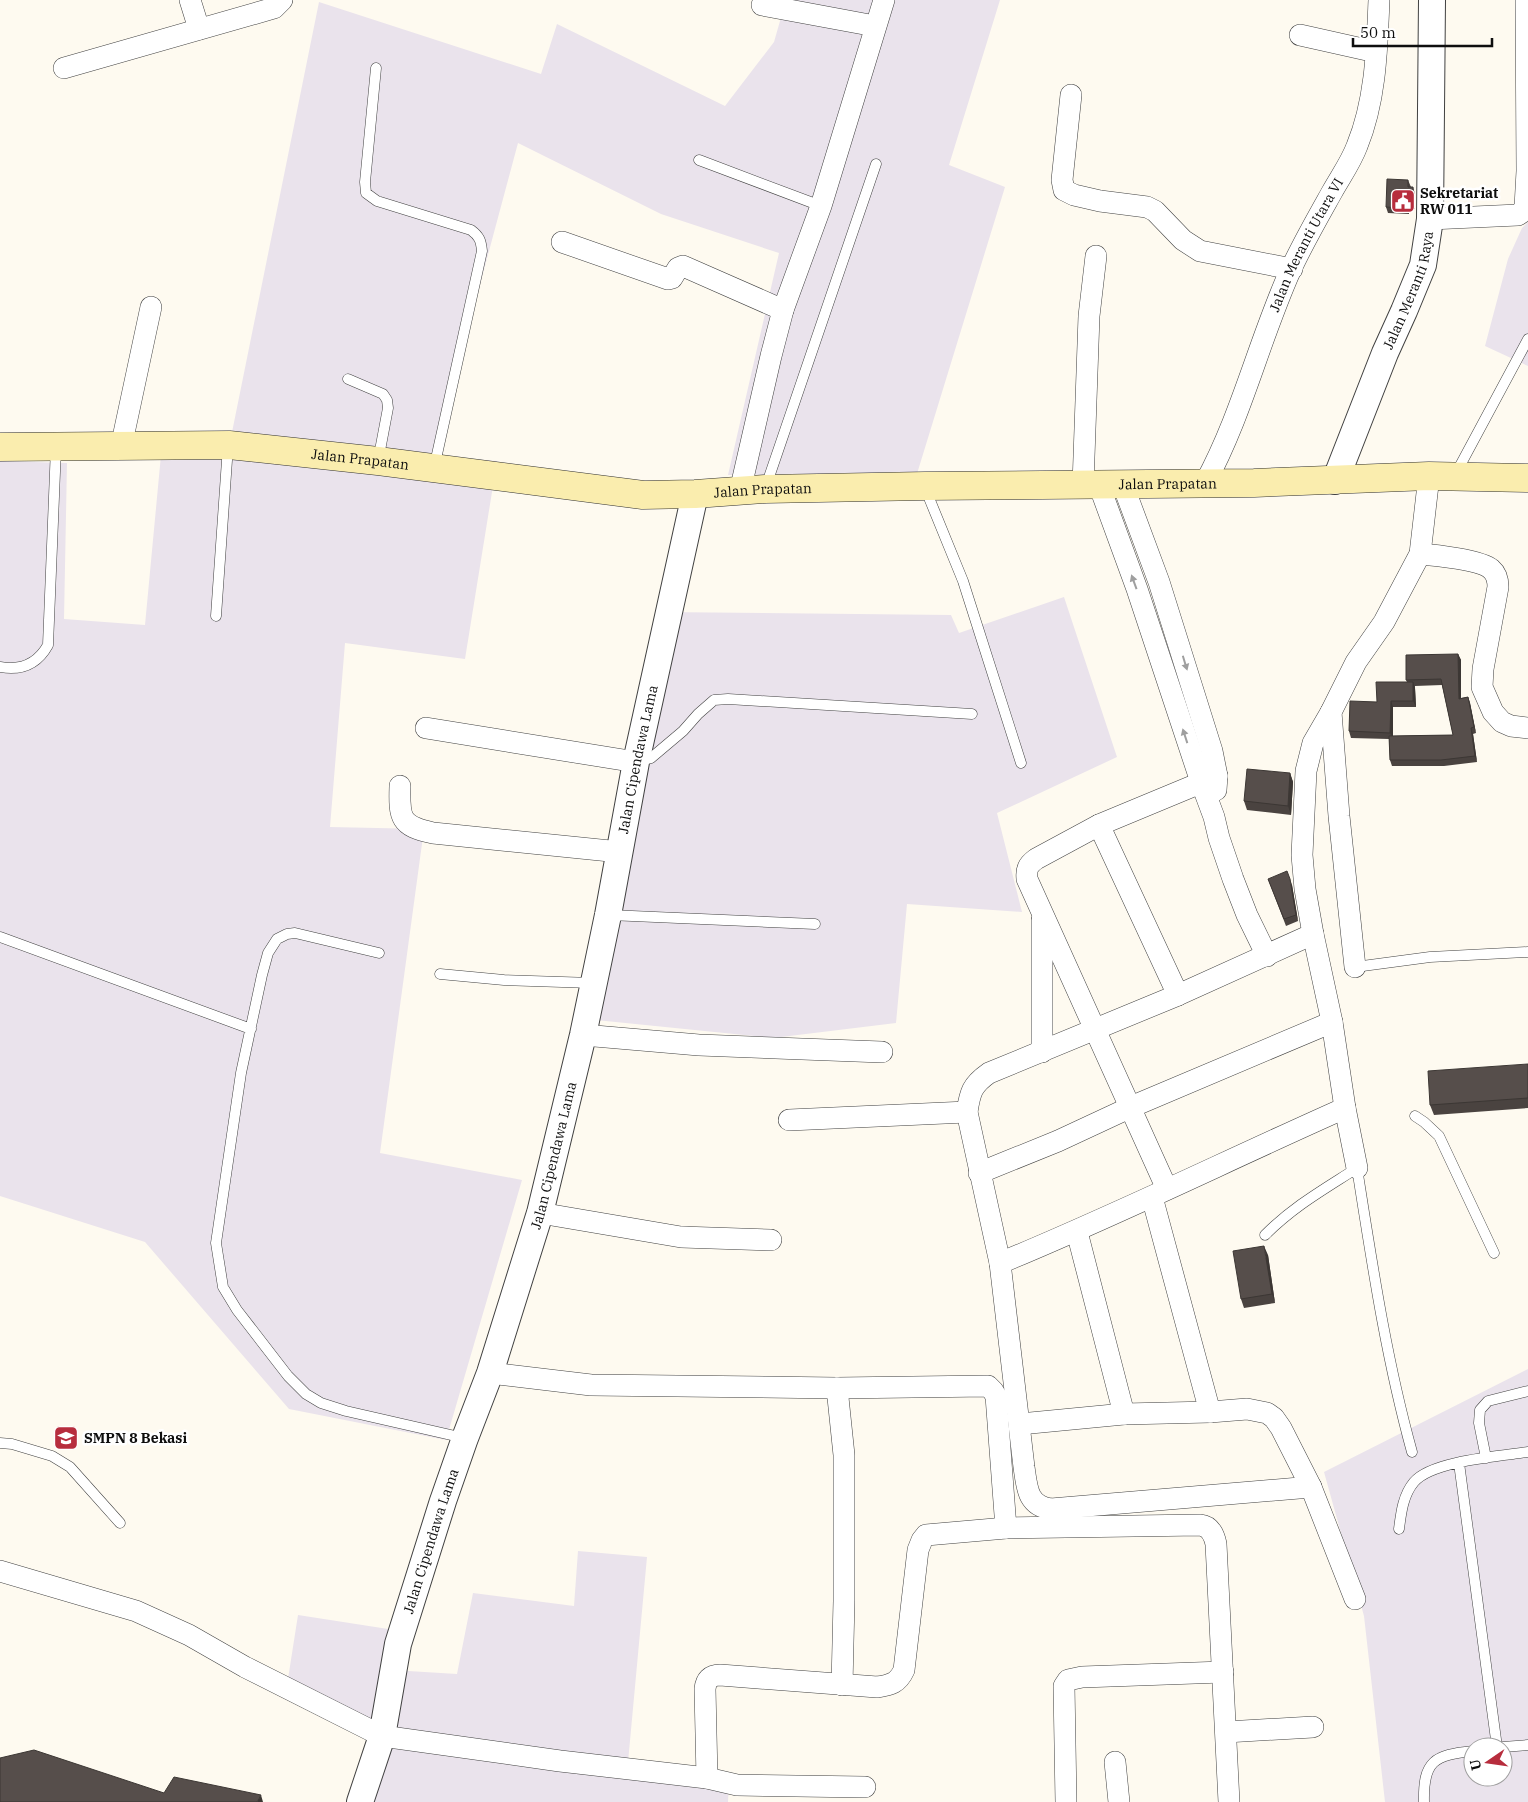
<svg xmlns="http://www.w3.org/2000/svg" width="1528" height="1802" viewBox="0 0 1528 1802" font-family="'IBM Plex Serif',serif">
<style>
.industrial{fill:#eae3ec;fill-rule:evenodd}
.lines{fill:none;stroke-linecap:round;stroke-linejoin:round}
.service-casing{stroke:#414141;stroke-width:11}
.minor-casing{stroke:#414141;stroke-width:22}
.tertiary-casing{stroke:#414141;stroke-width:28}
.secondary-casing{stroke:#303030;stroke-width:29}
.service{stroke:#fff;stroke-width:10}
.minor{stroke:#fff;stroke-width:21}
.tertiary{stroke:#fff;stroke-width:26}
.secondary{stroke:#faedae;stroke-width:28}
.wall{fill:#4a4340;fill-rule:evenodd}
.shaded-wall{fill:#3c3734}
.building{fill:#564e4b;stroke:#3c3734}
.oneway{fill:#9f9f9f}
.labels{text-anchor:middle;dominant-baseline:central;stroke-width:5;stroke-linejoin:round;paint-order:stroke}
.poi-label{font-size:14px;font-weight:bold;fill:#0e0e0e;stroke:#fff;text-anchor:start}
.street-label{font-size:14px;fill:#0e0e0e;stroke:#fff}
</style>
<rect width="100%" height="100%" fill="#fefaf0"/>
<path class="industrial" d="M786 0H1000L949 165 1005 187 916 477 728 475 779 253 661 214 518 143 434 456 497 461 465 659 345 643 330 827 424 829 380 1153 522 1180 446 1440 289 1409 145 1242 0 1196V461L67 463 64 619 145 625 161 455 227 457 319 2 541 74 557 24 725 106 774 42Z
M1528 222V366L1485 346 1508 259 1522 228Z
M1064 597 1117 757 997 813 1022 912 907 904 896 1023 773 1038 576 1018 661 612 951 615 959 633Z
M1528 1369V1802H1385L1364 1616 1324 1472ZM1473 1747H1503V1777H1473Z
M578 1551 647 1557 627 1773 729 1782 728 1802H357L381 1735 285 1698 298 1615 401 1631 392 1670 457 1674 473 1593 574 1606Z"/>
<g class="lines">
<defs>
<path id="service" d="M376 68 365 182 366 193 377 201 471 230C479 236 481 240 482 251L434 468
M699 160 821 206
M348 379 383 394 387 400 388 408 378 461
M1455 475 1528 339
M766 486 876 164
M925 488 963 581 1021 763
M216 616 228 446
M0 667C22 671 38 663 48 645L56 447
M637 761 651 758 683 731 698 714 714 700 728 699 972 714
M609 915 815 924
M0 937 251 1029
M379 953 295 933 287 934 277 939 268 953 262 975 241 1073 216 1243 223 1287 237 1310 288 1376 306 1394 321 1403 346 1411 464 1438
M1355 967 1430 957 1528 952
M440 974 504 980 593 983
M1415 1116 1424 1122 1439 1136 1494 1253
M1265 1235C1294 1206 1323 1190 1357 1168 1372 1263 1386 1358 1412 1452
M0 1443 12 1444 52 1456 70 1467 120 1523
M1486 1458 1479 1423 1480 1410 1488 1401 1528 1391
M1459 1463 1497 1747
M1399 1529C1401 1513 1403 1495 1414 1482 1431 1461 1500 1456 1528 1452
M1503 1747 1528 1745
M1424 1802C1423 1761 1434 1755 1473 1751"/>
<g id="minor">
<path d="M190 0 199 29"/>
<path d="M762 5 875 26"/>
<path d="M1300 35 1376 52"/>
<path d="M64 68 274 8 282 0"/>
<path d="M1071 95 1062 180 1064 190 1074 195 1100 201 1147 207 1155 211 1183 240 1200 251 1292 269"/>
<path d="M1430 219 1518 215 1521 213 1525 207 1527 171 1526 0"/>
<path d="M562 242 668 279 672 278 678 268 683 266 783 310"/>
<path d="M121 447 151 307"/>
<path id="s1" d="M1205 483C1242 415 1259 340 1291 269 1303 243 1318 217 1332 192 1341 176 1351 162 1357 146 1376 100 1377 48 1379 0"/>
<path d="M1083 485 1089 316 1096 256"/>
<path d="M1099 485 1137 589 1201 782 1214 817 1219 838 1233 879 1247 915 1267 956"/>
<path d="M1123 485 1159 582 1212 751 1217 776 1216 790"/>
<path d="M740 491 771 356 783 310 821 206 884 0"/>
<path d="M1420 554C1435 555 1481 560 1491 569 1497 574 1498 580 1498 587L1483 669 1482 687 1493 712 1502 722 1511 726 1528 728"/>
<path d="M1331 712 1313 743 1306 771 1302 855 1305 889 1313 934 1332 1022 1345 1108 1357 1168"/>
<path d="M426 728 636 762"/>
<path d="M400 786C399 818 400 826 433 833L620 852"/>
<path d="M1099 825 1178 995"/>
<path d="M1042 920V1052"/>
<path d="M1355 967 1339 816 1331 712 1356 662 1384 622 1420 554 1429 476"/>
<path d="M583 1035 699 1045 882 1052"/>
<path d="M789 1120 967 1112"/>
<path d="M979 1173 1058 1141 1131 1107 1332 1022"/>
<path d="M1167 1189 1027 879C1026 869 1028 865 1036 859L1099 825 1217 776"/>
<path d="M1152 1197 1210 1412"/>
<path d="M540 1213 681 1237 771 1240"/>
<path d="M1077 1232 1124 1414"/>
<path d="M1000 1263C1117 1215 1230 1159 1345 1108"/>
<path d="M490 1373 591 1385 837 1388 988 1386 993 1391 996 1396 1006 1528"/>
<path d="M837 1388 844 1455V1601L842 1685"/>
<path d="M1020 1424 1124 1414 1210 1412 1247 1409 1267 1413 1274 1418 1281 1428 1311 1487 1355 1599"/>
<path d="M1311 1487 1051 1509C1027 1506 1027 1487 1024 1467L1000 1263 967 1112C970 1092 972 1085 989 1073L1178 995 1313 934"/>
<path d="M0 1571 136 1611 189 1635 245 1667 382 1736 560 1761 707 1778 737 1785 865 1787"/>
<path d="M1226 1732 1313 1727"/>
<path d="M1115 1762 1119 1802"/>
<path d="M707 1778 705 1689C706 1680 710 1675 720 1675L877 1687C891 1685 898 1683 904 1670L918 1550 922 1540 926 1535 1006 1528 1200 1525C1210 1526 1214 1534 1216 1544L1229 1802"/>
<path d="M1066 1802 1064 1686 1068 1680 1082 1677 1223 1672"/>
</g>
<g id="tertiary">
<path id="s2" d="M1335 481 1385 353 1404 311 1423 265 1430 219 1432 0"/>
<path id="s3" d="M360 1802 382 1736 398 1644 443 1501 465 1438 490 1373 540 1213 583 1035 608 915 636 762 695 494"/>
</g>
<g id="secondary">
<path id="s4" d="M0 447 229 445 378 461 643 495 695 494 765 489 925 486 1254 483 1429 476 1528 478"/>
</g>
</defs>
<use href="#service" class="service-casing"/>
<use href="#minor" class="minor-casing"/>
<use href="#tertiary" class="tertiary-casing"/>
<use href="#secondary" class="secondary-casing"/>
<use href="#service" class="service"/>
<use href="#minor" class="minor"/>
<use href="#tertiary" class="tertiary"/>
<use href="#secondary" class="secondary"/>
</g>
<path class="wall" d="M1408 180 1411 187 1415 194V209H1409V214L1388 213 1386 207Z
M1458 654 1461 660V698L1468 697 1470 703 1476 733 1473 734 1477 762 1444 766H1392L1390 760 1389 739 1351 738 1349 731 1377 702 1407 682 1406 680ZM1442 685 1453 735 1393 736V707H1416L1415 688V686Z
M1290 773 1293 782 1291 815 1247 810 1244 801Z
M1268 879 1292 885 1298 921 1286 926Z
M1528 1064V1108L1434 1115 1430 1105Z
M1268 1255 1275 1303 1244 1308 1241 1299Z"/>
<path class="shaded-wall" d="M1413 187 1415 194V209L1413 203Z
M1407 203 1409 209V214L1407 208Z
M1458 654 1461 660V705L1459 699Z
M1413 682 1415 688 1416 707 1413 701Z
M1468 697 1470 703 1476 733 1474 727Z
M1391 701 1393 707V739L1390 733Z
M1471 728 1473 734 1477 762 1475 756Z
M1290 773 1293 782 1291 815 1288 806Z
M1290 879 1292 885 1298 921 1296 915Z
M1264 1246 1268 1255 1275 1303 1272 1294Z
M261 1795 263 1802H257Z"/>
<path class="building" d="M1387 179 1408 180V187H1413V203H1407V208L1386 207Z
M1458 654 1459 699 1468 697 1474 727 1471 728 1475 756 1441 760H1390L1389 736 1453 735 1441 679 1406 680V655Z
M1376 682H1413V701H1391L1390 733 1349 731 1350 701 1377 702Z
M1247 769 1290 773 1288 806 1244 801Z
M1287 871 1290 879 1296 915 1284 919 1268 879Z
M1528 1064V1098L1430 1105 1428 1071Z
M1264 1246 1272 1294 1241 1299 1233 1251Z
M34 1750 164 1793 174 1777 261 1795 257 1802H0V1758Z"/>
<defs><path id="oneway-solid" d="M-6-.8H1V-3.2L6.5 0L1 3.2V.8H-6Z" transform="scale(1.25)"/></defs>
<g class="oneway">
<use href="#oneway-solid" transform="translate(1134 582) rotate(-110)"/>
<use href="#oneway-solid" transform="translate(1185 663) rotate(73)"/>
<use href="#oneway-solid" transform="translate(1185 736) rotate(-108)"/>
</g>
<defs>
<symbol id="civic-square" viewBox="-11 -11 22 22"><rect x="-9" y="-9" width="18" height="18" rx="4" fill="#b72d3d" stroke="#fff"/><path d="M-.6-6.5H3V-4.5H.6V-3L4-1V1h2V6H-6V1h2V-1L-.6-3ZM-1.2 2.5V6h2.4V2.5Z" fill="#fff"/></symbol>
<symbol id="school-square" viewBox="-11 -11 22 22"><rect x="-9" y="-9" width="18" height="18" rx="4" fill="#b72d3d" stroke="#fff"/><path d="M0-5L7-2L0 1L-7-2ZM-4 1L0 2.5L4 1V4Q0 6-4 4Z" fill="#fff"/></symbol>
</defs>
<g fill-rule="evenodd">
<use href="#civic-square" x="1389" y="187" width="28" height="28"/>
<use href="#school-square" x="52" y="1424" width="28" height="28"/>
</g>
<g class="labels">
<g class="poi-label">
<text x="1420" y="193">Sekretariat<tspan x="1420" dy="16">RW 011</tspan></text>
<text x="84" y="1438">SMPN 8 Bekasi</text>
</g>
<g class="street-label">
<text stroke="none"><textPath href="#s1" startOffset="259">Jalan Meranti Utara VI</textPath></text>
<text stroke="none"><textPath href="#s2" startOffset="205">Jalan Meranti Raya</textPath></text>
<text stroke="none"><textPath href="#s4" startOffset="361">Jalan Prapatan</textPath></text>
<text stroke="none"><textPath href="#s4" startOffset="1171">Jalan Prapatan</textPath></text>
<text stroke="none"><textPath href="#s4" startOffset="766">Jalan Prapatan</textPath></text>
<text stroke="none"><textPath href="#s3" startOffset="1081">Jalan Cipendawa Lama</textPath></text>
<text stroke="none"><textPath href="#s3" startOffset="676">Jalan Cipendawa Lama</textPath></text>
<text stroke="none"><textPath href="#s3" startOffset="271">Jalan Cipendawa Lama</textPath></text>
</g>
</g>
<g transform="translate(1488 1762) rotate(257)"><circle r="24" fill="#ffffff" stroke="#9f9f9f"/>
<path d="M0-4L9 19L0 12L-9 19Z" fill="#b72d3d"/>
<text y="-8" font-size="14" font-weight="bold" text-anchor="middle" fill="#0e0e0e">U</text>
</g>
<path d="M1353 38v8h139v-8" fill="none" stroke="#0e0e0e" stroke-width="2.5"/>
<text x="1360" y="38" font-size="15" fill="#0e0e0e" stroke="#ffffff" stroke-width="4" paint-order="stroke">50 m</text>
</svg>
